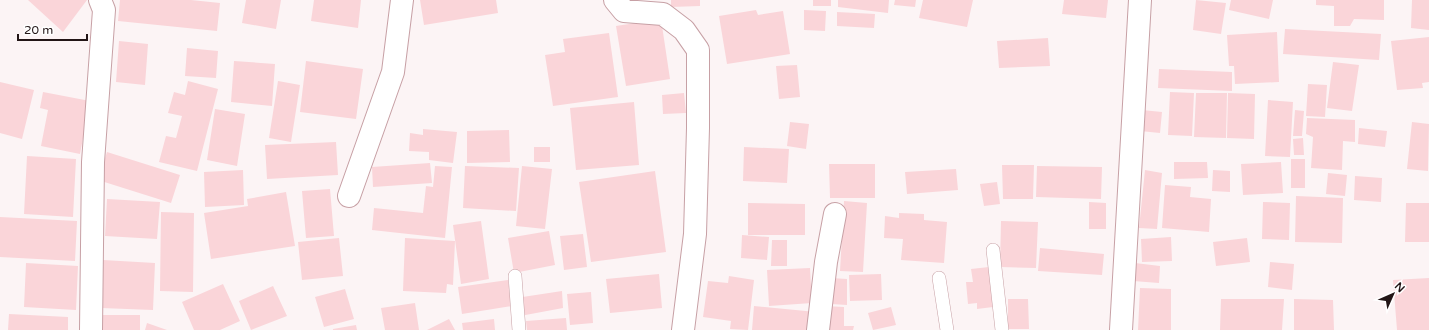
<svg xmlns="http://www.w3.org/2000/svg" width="1429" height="330" viewBox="0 0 1429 330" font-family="'Varela Round',sans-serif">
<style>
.building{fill:#fad5d9}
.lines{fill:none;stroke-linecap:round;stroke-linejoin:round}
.lane-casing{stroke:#c7a0a5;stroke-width:14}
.street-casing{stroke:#c7a0a5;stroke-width:24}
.lane{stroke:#fff;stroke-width:13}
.street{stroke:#fff;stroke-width:22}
</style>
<rect width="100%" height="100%" fill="#fcf4f5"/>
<path class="building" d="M28 0H87L63 32Z
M120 0H191L220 3 217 31 118 21Z
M246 0H281L276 29 242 23Z
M314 0H361L358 28 311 21Z
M420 0H496L498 13 424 25Z
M671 0H700V6L671 7Z
M813 0H831V6H813Z
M838 0H889L888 13 838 7Z
M895 0H916L915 7 894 5Z
M923 0H973L967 27 919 18Z
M1064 0H1108L1106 18 1062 14Z
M1196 0 1226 3 1221 34 1193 30Z
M1231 0H1273L1269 19 1229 10Z
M1316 0H1384V20L1354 19 1350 26H1334V6L1316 5Z
M1412 0H1429V30L1411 28Z
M756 10 758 15 783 11 790 54 727 64 719 16Z
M804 10 826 11 825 31 804 30Z
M837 12 875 14 874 28 837 26Z
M661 19 670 79 626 86 616 26Z
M1285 29 1381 34 1379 60 1283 54Z
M1277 32 1279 82 1235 84 1234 66H1229L1227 35Z
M609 33 618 97 553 106 545 55 565 52 563 39Z
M1429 37V82L1422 83 1423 88 1397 90 1391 41Z
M1048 38 1050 66 999 68 997 41Z
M119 41 148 44 145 85 116 82Z
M187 48 218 51 216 78 185 76Z
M234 61 275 64 272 106 231 102Z
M306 61 363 69 356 119 300 112Z
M1333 62 1359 65 1352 111 1327 108Z
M797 65 800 97 779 99 776 66Z
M1159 69 1232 72V91L1158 88Z
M188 81 218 89 197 171 159 162 166 136 176 138 182 116 168 113 174 92 185 95Z
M278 81 300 85 291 142 269 138Z
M0 82 34 90 22 139 0 133Z
M1308 84 1327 85 1325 117 1306 116Z
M43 92 90 101 80 154 41 146 48 110 40 108Z
M1170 92 1194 93 1192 136 1168 135Z
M684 93 686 113 663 114 662 95Z
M1196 93H1227L1226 138 1194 137Z
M1228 93 1255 94 1254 139 1227 138Z
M1268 100 1293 102 1290 157 1265 156Z
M634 102 639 165 576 170 570 108Z
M215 109 245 114 237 166 207 160Z
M1142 110 1162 112 1160 133 1140 131Z
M1295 110 1304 111 1302 136H1293Z
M1307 118 1355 120V142L1343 141 1342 170 1311 168 1313 137 1306 134Z
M790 122 809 124 806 149 787 146Z
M1412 122 1429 124 1428 171 1407 169Z
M1359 128 1387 131 1385 147 1358 144Z
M423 129 457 132 453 163 429 160V152L409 151 410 133 423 135Z
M509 130 510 162 467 163V131Z
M1303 138 1304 155H1294L1293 139Z
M336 142 338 175 267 179 265 145Z
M534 147H550V162H534Z
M744 147 789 149 787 183 743 181Z
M107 152 180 175 171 203 98 180Z
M27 156 76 159 73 217 24 214Z
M1291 159H1305V188H1291Z
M1174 162H1207L1208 178 1174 179Z
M1281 162 1283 193 1243 195 1241 164Z
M430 163 432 183 373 187 372 167Z
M829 164H875V198H830Z
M1002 165H1034L1033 199H1003Z
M435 166 452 167 445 238 372 230 374 208 423 213 426 186 433 187Z
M465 166 519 168 516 211 463 208Z
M522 166 552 169 545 229 516 226Z
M1037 166 1102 167 1101 199 1036 197Z
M956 169 958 190 907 194 905 172Z
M243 170 244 205 205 207 204 172Z
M1145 170 1162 173 1157 229 1139 228Z
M1213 170 1230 171V192L1212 191Z
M655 171 666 252 591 262 579 182Z
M1328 173 1347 175 1345 196 1326 194Z
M1355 176 1382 178 1381 202 1354 200Z
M997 182 1000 204 984 206 980 184Z
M1165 185 1191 187 1190 197 1211 199 1209 232 1162 228Z
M330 189 334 236 306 238 302 191Z
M286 192 295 246 211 259 204 213 248 206 247 199Z
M1296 196 1343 198 1342 243 1295 242Z
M107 199 160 202 157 239 105 236Z
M844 201 867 203 863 272 840 271Z
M1089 202 1106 203V229H1089Z
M1263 202 1290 203 1289 240 1262 239Z
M748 203 805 204V235H748Z
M1406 203H1429V242H1405Z
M161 212 194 213 193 292 160 291Z
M899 213 924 214V220L947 222 944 263 901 260 903 239 884 238 885 216 899 218Z
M0 217 77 221 75 261 0 257Z
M481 221 489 279 461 284 453 225Z
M1001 221 1038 222 1036 268 1000 267Z
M549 231 555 265 514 273 508 238Z
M583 234 587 267 564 270 560 236Z
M742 235 769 237 767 260 741 258Z
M1171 237 1172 261 1142 262 1141 239Z
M339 238 343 276 302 280 298 242Z
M405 238 455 241 453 285 447 284 446 293 403 291Z
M1247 238 1250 262 1216 266 1213 242Z
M772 240H787V266H771Z
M1040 248 1104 254 1102 275 1038 271Z
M103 260 155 263 153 310 101 308Z
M1270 262 1294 264 1292 290 1268 287Z
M26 263 78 266 76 310 24 307Z
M1135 263 1160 266 1159 283 1133 281Z
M989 267 993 307 977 309V303L968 304 966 282H973L971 269Z
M810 268 812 303 769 306 767 270Z
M659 274 662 308 610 313 606 279Z
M881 274 882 300 850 301 849 275Z
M729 276 754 280 748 330 730 329 731 321 703 317 708 281 728 283Z
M831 278 847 279V305L831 304Z
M1429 278V330H1397L1393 280Z
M508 280 512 306 462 314 458 287Z
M223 284 240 321 220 330H194L182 302Z
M273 286 287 316 251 330 239 301Z
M1140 288 1171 289V330H1138Z
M345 289 354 319 324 327 315 297Z
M562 291 563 308 520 316 516 298Z
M591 292 593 323 570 325 567 294Z
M1008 299H1028L1029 329H1008Z
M1221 299H1284L1282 330H1220Z
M1294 299 1333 300 1334 330H1294Z
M415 303 419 330H385L381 308Z
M754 306 816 312 815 330H752Z
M825 306 844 307V326H854L853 330H825Z
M891 307 896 325 873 330 868 313Z
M9 314 68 317V330H8Z
M100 315H140V330H100Z
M566 318 567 330H527L526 321Z
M449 319 455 330H427Z
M494 319 495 330H463L462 323Z
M147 323 167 330H145Z
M356 325 357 330H333V329Z"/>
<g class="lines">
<defs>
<path id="lane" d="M993 250 1002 330
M515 276 519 330
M939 278 947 330"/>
<path id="street" d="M615 0 624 11 663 14 684 30 698 50V128L695 234 683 330
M349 196 393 72 402 0
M91 330 93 162 104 10 100 0
M818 330 826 262 835 214
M1121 330 1140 0"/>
</defs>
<use href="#lane" class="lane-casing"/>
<use href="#street" class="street-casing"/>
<use href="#lane" class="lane"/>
<use href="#street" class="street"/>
</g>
<g transform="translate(1393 294) rotate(45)" stroke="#ffffff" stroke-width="3" paint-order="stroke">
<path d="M0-3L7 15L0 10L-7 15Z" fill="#221516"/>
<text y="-6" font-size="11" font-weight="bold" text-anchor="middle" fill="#221516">N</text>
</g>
<path d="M18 34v6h69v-6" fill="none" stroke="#221516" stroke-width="2"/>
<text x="24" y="34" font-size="12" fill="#221516" stroke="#ffffff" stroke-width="3" paint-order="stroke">20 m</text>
</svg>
